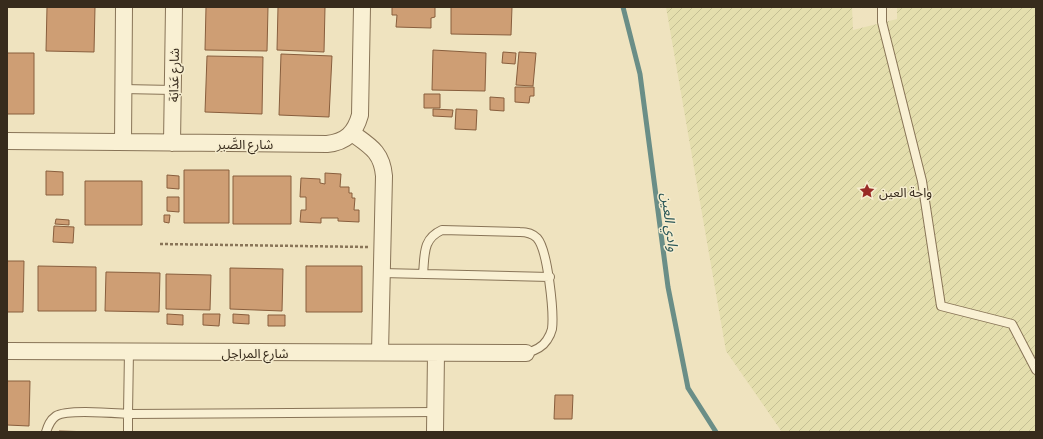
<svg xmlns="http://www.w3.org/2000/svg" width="1043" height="439" viewBox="0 0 1043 439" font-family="Literata,'Noto Sans Arabic',serif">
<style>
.farmland{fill:url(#farmland-furrows)}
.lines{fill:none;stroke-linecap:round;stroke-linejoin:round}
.stream{stroke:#6a8e87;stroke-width:5}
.building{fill:#ce9e74;stroke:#885e3d}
.lane-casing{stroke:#887457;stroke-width:10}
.street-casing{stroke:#887457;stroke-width:18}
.path{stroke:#887457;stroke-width:2.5;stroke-dasharray:3 2;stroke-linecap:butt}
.lane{stroke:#f9f0d3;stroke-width:8}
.street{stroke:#f9f0d3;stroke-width:16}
.labels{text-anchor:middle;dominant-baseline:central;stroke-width:3;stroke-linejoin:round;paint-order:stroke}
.street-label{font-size:13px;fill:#372b1c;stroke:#f6edcf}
.poi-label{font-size:13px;fill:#372b1c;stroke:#f6edcf;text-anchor:start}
.water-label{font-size:14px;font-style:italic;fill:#2b5757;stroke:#f6edcf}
</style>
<defs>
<pattern id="farmland-furrows" width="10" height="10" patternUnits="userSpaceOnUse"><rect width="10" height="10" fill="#e4dead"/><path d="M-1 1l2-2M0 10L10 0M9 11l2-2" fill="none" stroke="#c4bf94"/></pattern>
</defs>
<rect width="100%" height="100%" fill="#efe3bf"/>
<path class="farmland" d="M666 7H852L853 30 897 19V7H1036V432H782L726 351Z"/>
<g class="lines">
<path class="stream" d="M623 7 640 74 668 287 688 388 716 432"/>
</g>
<path class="building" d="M47 7H95L94 52 46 51Z
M206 7H268L267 51 205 50Z
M278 7H325L324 52 277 50Z
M392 7H435V17L431 18V28L396 27 397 15H392Z
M451 7H512L511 35 451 34Z
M433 50 486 53 485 91 432 90Z
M503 52 516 53 515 64 502 63Z
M519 52 536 53 533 86 516 85Z
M7 53H34V114H7Z
M281 54 332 56 329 117 279 115Z
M207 56 263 57 262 114 205 112Z
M515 87H534V96H530L529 103 515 102Z
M424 94H440V108H424Z
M490 97 504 98V111L490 110Z
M433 109 453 110 452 117 433 116Z
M456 109 477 110 476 130 455 129Z
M184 170H229V223H184Z
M46 171 63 172V195H46Z
M325 173 341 174 340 187H349V193H352V198H355L354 210H359V222L338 221V218H321V223L300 222 301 210H306V197H300L301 178 320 179V183L325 184Z
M167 175 179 176V189L167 188Z
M233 176H291V224H233Z
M85 181H142V225H85Z
M167 197H179V212L167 211Z
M164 215H170L169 223 164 222Z
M56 219 69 220V225L55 224Z
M54 226 74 227 73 243 53 242Z
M7 261H24L23 312H7Z
M38 266 96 267V311H38Z
M306 266H362V312H306Z
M230 268 283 269 282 311 230 309Z
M106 272 160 273 159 312 105 311Z
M166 274 211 275 210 310 166 309Z
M167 314 183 315V325L167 324Z
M203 314H220L219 326 203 325Z
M233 314 249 315V324L233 323Z
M268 315H285V326H268Z
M7 381H30L29 426 7 425Z
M555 395H573L572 419H554Z
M59 431 94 432H59Z"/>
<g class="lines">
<defs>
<path id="lane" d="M882 7V22L922 181 941 306 1012 324 1036 370
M123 89 173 90
M382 273 550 277
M423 274C425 255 422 239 442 230L520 232C527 232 533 234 537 238 548 250 554 313 552 329 551 333 549 337 547 340 542 348 534 351 526 353
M129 351 128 414 435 412
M46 432C48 426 50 420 56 416 67 409 112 413 128 414V432"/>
<path id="street" d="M352 133C370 146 382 152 384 176L380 352
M7 141 327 144C346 142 355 133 360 115L362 7
M123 142 124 7
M172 143 174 7
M7 351 526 353
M435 432 436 353"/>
</defs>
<use href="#lane" class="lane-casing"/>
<use href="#street" class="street-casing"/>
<path class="path" d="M160 244 368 247"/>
<use href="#lane" class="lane"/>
<use href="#street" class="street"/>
</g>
<defs>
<symbol id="sight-bare" viewBox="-9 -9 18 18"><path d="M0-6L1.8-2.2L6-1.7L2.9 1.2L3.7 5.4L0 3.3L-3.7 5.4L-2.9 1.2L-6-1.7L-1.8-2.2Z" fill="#982b26" stroke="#f6edcf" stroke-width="2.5" paint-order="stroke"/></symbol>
</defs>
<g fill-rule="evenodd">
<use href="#sight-bare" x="856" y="180" width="22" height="22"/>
</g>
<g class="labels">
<g class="street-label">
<text transform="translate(173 75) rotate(-89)">شارع عَدَابَة</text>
<text x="245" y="143">شارع الصَّبر</text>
<text x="255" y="352">شارع المراجل</text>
</g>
<g class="poi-label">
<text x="879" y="191">واحة العين</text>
</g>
<g class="water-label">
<text transform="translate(671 222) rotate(83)">وادي العين</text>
</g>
</g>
<rect width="1043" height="439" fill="none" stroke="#372b1c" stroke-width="16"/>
</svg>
